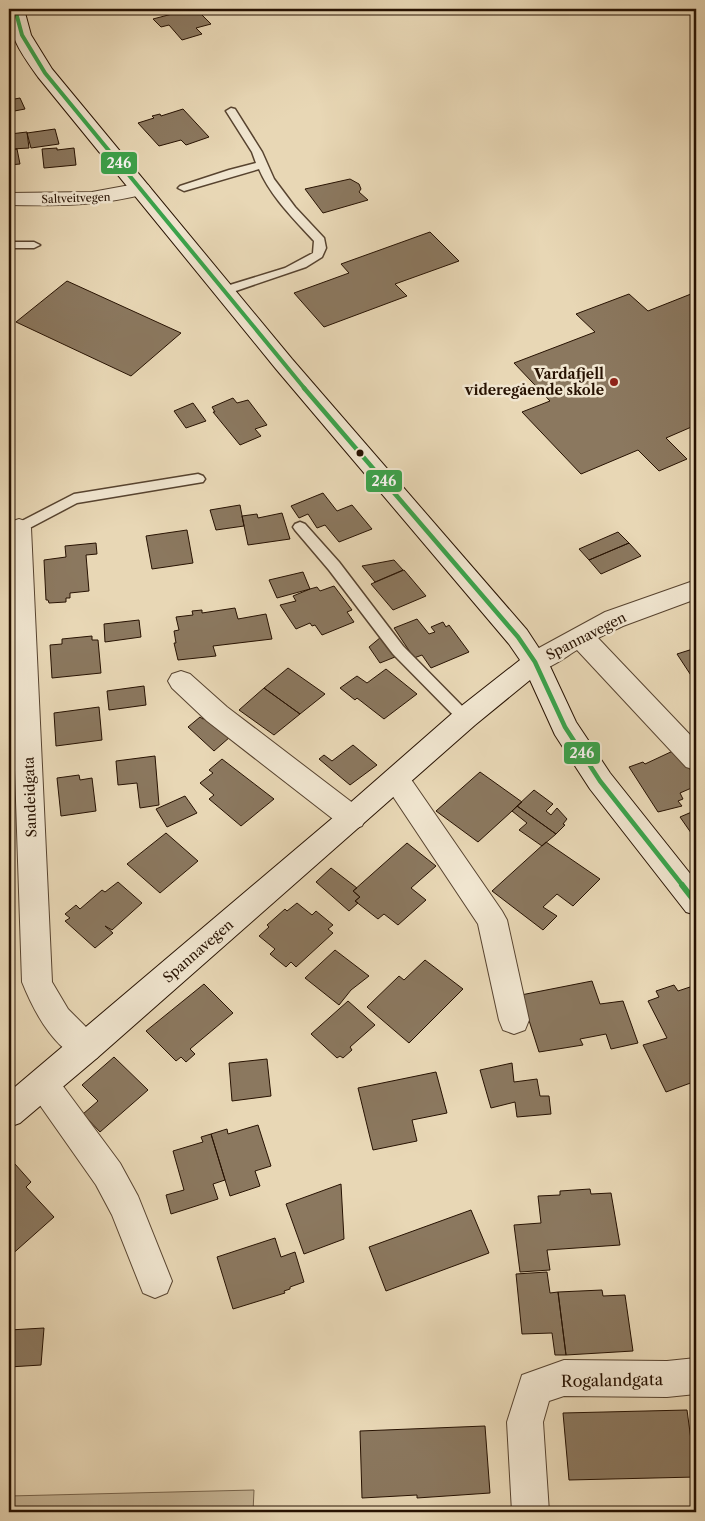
<svg xmlns="http://www.w3.org/2000/svg" width="705" height="1521" viewBox="0 0 705 1521" font-family="'Libre Caslon Text',serif">
<style>
.green{fill:#c7b697;stroke:#77644c}
.building{fill:#8b785f;stroke:#271202}
.lines{fill:none;stroke-linecap:round;stroke-linejoin:round}
.lane-casing{stroke:#57432f;stroke-width:3}
.street-casing{stroke:#57432f;stroke-width:2}
.secondary-casing{stroke:#271202;stroke-width:2}
.lane{fill:#f0e5cf;fill-rule:evenodd}
.street{fill:#f0e5cf;fill-rule:evenodd}
.secondary{fill:#f0e5cf;fill-rule:evenodd}
.bus-1-far2-casing{stroke:#f0e5cf;stroke-width:6}
.bus-1-far1-casing{stroke:#f0e5cf;stroke-width:8}
.bus-1-casing{stroke:#f0e5cf;stroke-width:10}
.bus-1-far2{stroke:#3aa44c;stroke-width:4}
.bus-1-far1{stroke:#3aa44c;stroke-width:4.5}
.bus-1{stroke:#3aa44c;stroke-width:6}
.poi-dot{fill:#8f2418;stroke:#f0e5cf;stroke-width:2}
.bus-dot{fill:#271202;stroke:#f0e5cf;stroke-width:2}
.labels{text-anchor:middle;dominant-baseline:central;stroke-width:5;stroke-linejoin:round;paint-order:stroke}
.far-street-label{font-size:11px;fill:#271202;stroke:#f0e5cf}
.poi-label{font-size:14px;font-weight:bold;fill:#271202;stroke:#f0e5cf;text-anchor:end}
.street-label{font-size:14px;fill:#271202;stroke:#f0e5cf}
.near-street-label{font-size:16px;fill:#271202;stroke:#f0e5cf}
.line-badge{stroke:#f0e5cf;stroke-width:2}
.badge-label{font-size:14px;text-anchor:middle;font-weight:bold;fill:#fff}
</style>
<rect width="100%" height="100%" fill="#e8d7b5"/>
<filter id="stains"><feTurbulence type="fractalNoise" baseFrequency=".004" numOctaves="4"/><feColorMatrix values="0 0 0 0 .2 0 0 0 0 .09 0 0 0 0 .02 0 0 0 .5 -.17"/></filter>
<radialGradient id="worn" r=".72"><stop offset=".6" stop-color="#630" stop-opacity="0"/><stop offset="1" stop-color="#630" stop-opacity=".3"/></radialGradient>
<path class="green" d="M254 1490 253 1512H9V1496Z"/>
<path class="building" d="M191 9H196L211 24 196 28 202 34 182 40 169 25 161 27 153 19Z
M20 98 25 109 9 112V100Z
M183 109 209 137 186 145 181 140 159 146 138 123 154 118 152 116 160 114 161 116Z
M55 129 59 144 31 148 27 133Z
M27 132 29 148 12 149 10 134Z
M57 148V150L74 148 76 165 44 168 42 149Z
M17 149 20 164 9 165V150Z
M350 179 359 184 361 189 359 192 368 200 323 213 305 189Z
M430 232 459 261 395 284 407 296 324 327 294 293 349 273 341 264Z
M67 281 181 333 131 376 16 322Z
M696 292V425L666 438 687 459 659 471 638 450 581 474 522 412 550 401 514 363 595 332 576 314 629 294 648 311Z
M233 398 237 403 248 400 267 425 255 429 261 436 240 445 213 412H215L212 407Z
M193 403 206 421 186 428 174 411Z
M323 493 337 511 352 505 372 529 339 542 325 525 317 528 308 514 299 518 291 506Z
M240 505 244 526 216 530 210 510Z
M282 513 290 539 248 545 242 516 257 514 258 518Z
M187 530 193 563 152 569 146 536Z
M618 532 629 543 589 560 579 549Z
M96 543 97 554 86 555 89 591 70 593V598H66V602L49 603 48 600H46L44 560 66 557 65 546Z
M629 543 641 556 601 574 589 560Z
M394 560 403 570 375 582 362 566Z
M404 570 426 596 393 610 371 584Z
M303 572 310 589 277 598 269 580Z
M334 586 352 610 347 612 354 622 322 635 315 625 312 626 310 623 296 629 280 605 296 601 293 596 310 589 317 587 320 591Z
M235 608 238 619 266 614 272 639 213 646 216 656 178 660 174 643H176L174 631 179 630 176 617 193 615 192 611 202 610V613Z
M417 619 429 634 435 632 431 627 443 622 446 627 449 625 469 652 431 668 422 655 414 658 394 628Z
M139 620 141 637 105 642 104 624Z
M92 636V640H98L101 673 52 678 50 645 62 644V639Z
M381 637 395 657 380 663 369 647Z
M696 648V683L677 654Z
M288 668 325 694 300 714 264 688Z
M386 669 417 694 384 719 357 698 355 700 340 688 357 676 367 683Z
M144 686 146 705 109 710 107 691Z
M264 688 300 714 274 735 239 710Z
M99 707 102 740 56 746 54 713Z
M200 717 203 719 205 718 230 737 214 751 188 727Z
M353 745 377 765 350 785 319 759 324 755 332 761Z
M675 750 696 777V786L680 793 683 799 678 801 682 806 658 812 629 767 643 762 645 764Z
M155 756 159 805 140 808 137 783 118 785 116 761Z
M222 759 274 799 241 826 209 799 214 795 200 783 213 773 209 770Z
M480 772 522 802 478 842 436 811Z
M79 775 80 780 92 778 96 811 61 816 57 778Z
M534 790 553 804 546 811 551 815 557 808 567 819 563 824 565 825 556 834 517 806Z
M185 796 197 813 167 827 156 809Z
M517 806 556 834 542 846 519 830 527 823 512 811Z
M694 811 696 813V840L680 817Z
M166 833 198 861 160 893 127 864Z
M546 842 600 879 573 906 557 894 543 907 557 916 543 930 492 891Z
M407 843 436 866 411 888 426 900 398 925 384 914 378 919 355 901 360 897 353 891Z
M331 868 357 888 353 891 360 897 355 901 358 903 349 911 316 882Z
M118 882 142 903 112 930 105 926 113 933 95 948 65 921 70 918 65 914 76 905 80 909 102 890 105 892Z
M297 903 312 915 316 911 333 925 328 929 333 933 296 967 291 962 286 967 270 954 275 949 259 936 269 927 267 925 285 909 287 911Z
M335 950 369 976 351 990 339 1005 305 978Z
M425 960 463 989 409 1043 367 1007 399 976 404 980Z
M592 981 600 1004 623 1001 638 1043 611 1049 606 1034 580 1039 583 1045 539 1052 521 995Z
M204 984 233 1013 190 1049 195 1054 186 1062 181 1057 176 1061 146 1031Z
M674 985 678 991 696 985V1081L666 1092 643 1045 667 1038 648 1001 659 997 656 991Z
M348 1001 375 1025 350 1047 352 1050 343 1058 340 1056 337 1058 311 1034Z
M114 1057 148 1090 100 1132 83 1114 98 1101 82 1085Z
M267 1059 271 1096 232 1101 229 1063Z
M512 1063 514 1082 537 1079 540 1096H549L551 1114 517 1117 515 1102 491 1108 480 1070Z
M436 1072 447 1113 412 1120 417 1141 373 1150 358 1088Z
M258 1125 271 1166 255 1171 260 1186 230 1196 211 1134 227 1129 228 1134Z
M211 1134 225 1180 213 1184 218 1199 171 1214 166 1195 184 1190 173 1151 203 1142 201 1137Z
M15 1164 31 1182 26 1187 54 1217 9 1257V1169Z
M341 1184 344 1239 304 1254 286 1204Z
M590 1189 591 1194 611 1193 620 1245 547 1250 550 1270 520 1272 514 1225 541 1223 538 1196 560 1195V1191Z
M471 1210 489 1253 386 1291 369 1247Z
M275 1238 281 1257 295 1252 304 1282 290 1287V1289L284 1291 285 1293 233 1309 217 1257Z
M547 1272 550 1293 558 1292 566 1355H555L552 1333 522 1334 516 1274Z
M602 1290 603 1296 625 1295 633 1351 566 1355 558 1292Z
M44 1328 41 1365 9 1367V1330Z
M687 1410 696 1477 569 1480 563 1413Z
M485 1426 490 1493 417 1498V1495L362 1498 360 1431Z"/>
<g class="lines">
<defs>
<path id="lane" d="M231 108 235 109 262 152 274 179 295 207 324 238 326 248 322 257 306 267 224 295 220 294 218 291 220 288 285 268 313 253 314 241C294 219 271 197 259 169L184 191 178 188 180 186 229 170 256 163 252 152 226 111Z
M9 242H34L40 245 34 248H9Z
M198 474 203 476 205 479 203 482 77 503 24 531H14L12 528 14 525 74 494Z
M300 522 305 524 339 562 403 646 470 714 472 718 470 722 465 724 460 722 393 654 329 570 295 530 293 527 295 524Z"/>
<path id="street" d="M141 183 148 185 151 189 148 193C102 206 57 206 9 205V193L92 192Z
M19 519 28 522 31 528 52 982 68 1009 97 1038 102 1048 97 1058 86 1062C54 1050 34 1012 22 982L9 589V525L10 522Z
M696 580V599L623 626 598 638 696 741V770L686 767 577 650C562 659 544 675 526 669L522 662 526 655 605 612Z
M181 671 190 674 227 707 362 810 366 818 362 826 352 830 342 826 207 721 172 688 168 681 172 674Z
M396 769 406 772 502 911 507 920 529 1020 525 1030 514 1034 503 1030 499 1020 478 924 382 780 386 772Z
M43 1069 54 1074 120 1163 138 1196 172 1281 167 1293 155 1298 143 1293 112 1215 96 1185 32 1094 27 1084 32 1074Z
M696 1358V1394L667 1397 564 1396 549 1401 543 1422 549 1512H512L507 1422 522 1375 564 1360 667 1361Z"/>
<path id="secondary" d="M9 9H24L31 35 52 69 292 359 527 630 548 662 576 722 610 773 696 881V915L686 912 590 789 555 735 530 680 475 725 97 1058 20 1123 9 1127V1092L342 810 455 711 520 660 509 644 276 369 38 77C22 54 9 38 9 9Z"/>
</defs>
<use href="#lane" class="lane-casing"/>
<use href="#street" class="street-casing"/>
<use href="#secondary" class="secondary-casing"/>
<use href="#lane" class="lane"/>
<use href="#street" class="street"/>
<use href="#secondary" class="secondary"/>
<defs>
<path id="bus-1-far2" d="M15 9 22 35 45 73 305 389"/>
<path id="bus-1-far1" d="M304 388 518 637 535 662 565 727 600 781 683 886"/>
<path id="bus-1" d="M682 885 696 903"/>
</defs>
<use href="#bus-1-far2" class="bus-1-far2-casing"/>
<use href="#bus-1-far1" class="bus-1-far1-casing"/>
<use href="#bus-1" class="bus-1-casing"/>
<use href="#bus-1-far2" class="bus-1-far2"/>
<use href="#bus-1-far1" class="bus-1-far1"/>
<use href="#bus-1" class="bus-1"/>
</g>
<circle class="poi-dot" cx="614" cy="382" r="5"/>
<circle class="bus-dot" cx="360" cy="453" r="4.5"/>
<g class="labels">
<g class="far-street-label">
<text transform="translate(76 198) rotate(-2)">Saltveitvegen</text>
</g>
<g class="poi-label">
<text x="604" y="374">Vardafjell<tspan x="604" dy="16">videregående skole</tspan></text>
</g>
<g class="street-label">
<text transform="translate(586 636) rotate(-27)">Spannavegen</text>
<text transform="translate(30 797) rotate(-92)">Sandeidgata</text>
<text transform="translate(198 951) rotate(-41)">Spannavegen</text>
</g>
<g class="near-street-label">
<text transform="translate(612 1380) rotate(-1)">Rogalandgata</text>
</g>
</g>
<g class="line-badge">
<rect x="100" y="151" width="38" height="24" rx="5" fill="#3aa44c"/>
<rect x="365" y="469" width="38" height="24" rx="5" fill="#3aa44c"/>
<rect x="563" y="741" width="38" height="24" rx="5" fill="#3aa44c"/>
</g>
<g class="badge-label">
<text x="119" y="168">246</text>
<text x="384" y="486">246</text>
<text x="582" y="758">246</text>
</g>
<rect width="705" height="1521" fill="none" stroke="#e8d7b5" stroke-width="30"/>
<rect x="10" y="10" width="685" height="1501" fill="none" stroke="#271202" stroke-width="2.5"/>
<rect x="15" y="15" width="675" height="1491" fill="none" stroke="#271202"/>
<rect width="100%" height="100%" filter="url(#stains)"/>
<rect width="100%" height="100%" fill="url(#worn)"/>
</svg>
